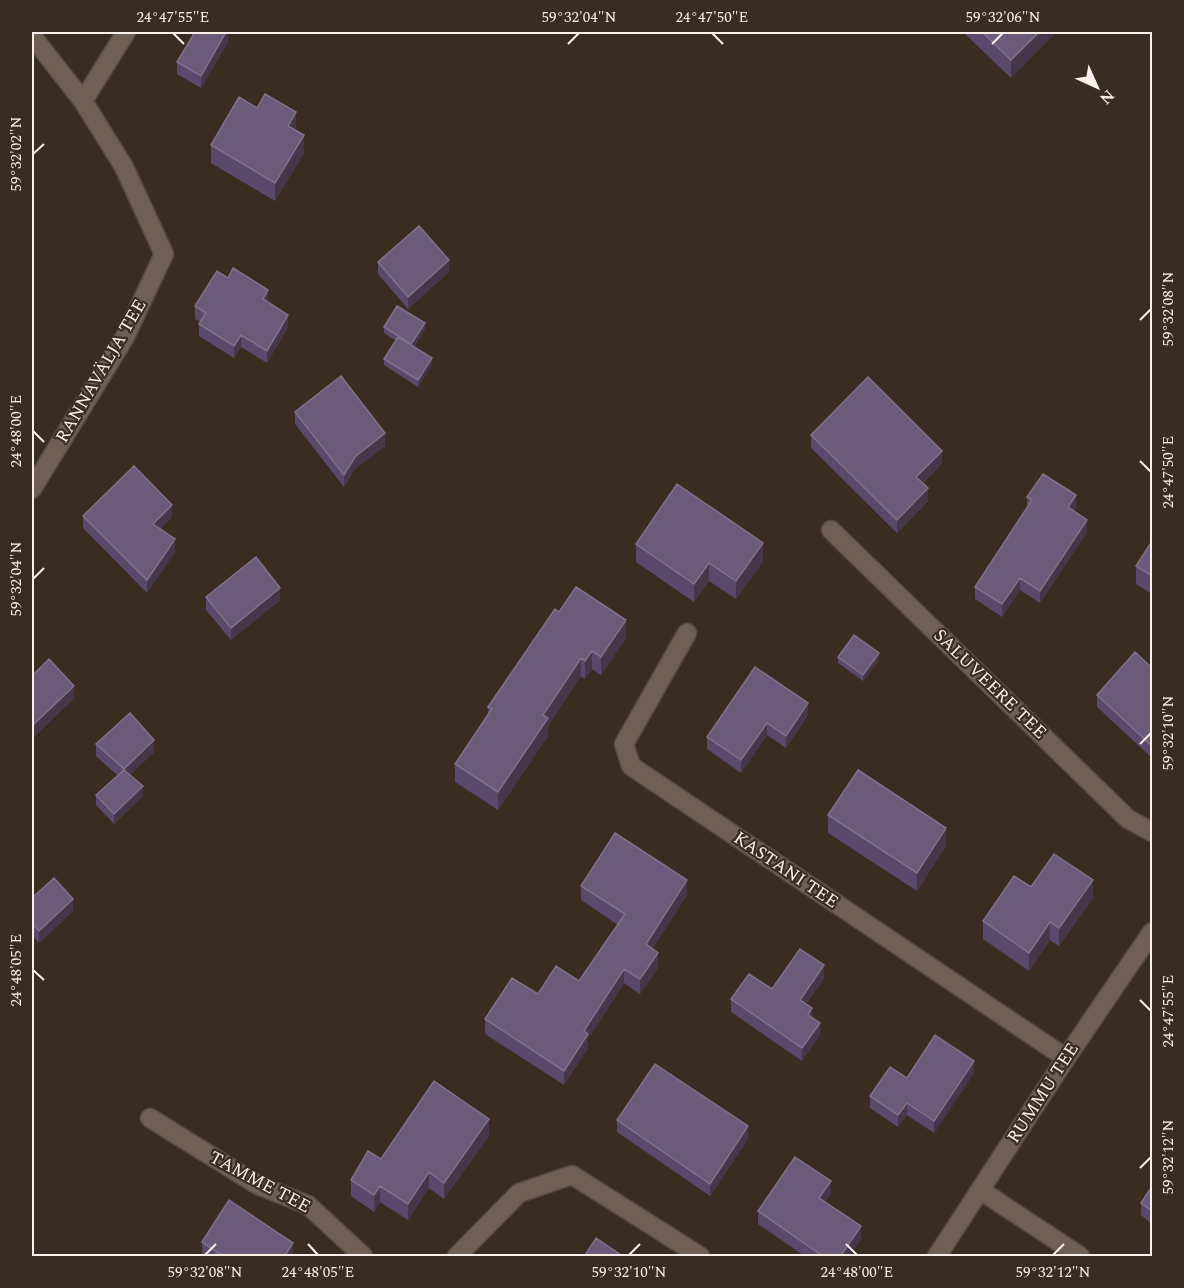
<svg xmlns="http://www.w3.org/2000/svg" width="1184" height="1288" viewBox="0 0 1184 1288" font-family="Spectral,serif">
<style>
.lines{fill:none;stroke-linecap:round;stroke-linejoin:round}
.minor-casing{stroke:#56493f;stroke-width:21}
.minor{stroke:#705f52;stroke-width:18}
.wall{fill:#58496d}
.shaded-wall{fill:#453649}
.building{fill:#6a5b7b;stroke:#80728c;stroke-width:1.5}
.ticks{fill:none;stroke:#fbf1ea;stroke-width:2}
.labels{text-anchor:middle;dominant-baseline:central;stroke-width:4.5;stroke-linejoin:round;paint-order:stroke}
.street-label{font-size:18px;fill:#fbf1ea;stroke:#3b2c21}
.neatline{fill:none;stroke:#fbf1ea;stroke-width:2}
.ticks-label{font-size:15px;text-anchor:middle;fill:#fbf1ea}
</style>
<rect width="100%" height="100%" fill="#3b2c21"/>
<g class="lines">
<defs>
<path id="minor" d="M32 36 83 101 124 167 164 254 125 337 32 489
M83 101 126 32
M831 530 1128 819 1152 832
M687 633 624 744 631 766 1066 1058
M150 1118 258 1185 308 1205 363 1256
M980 1190 1080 1256
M457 1256 519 1193 572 1175 700 1256
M937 1256 1066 1058 1152 932"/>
</defs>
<use href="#minor" class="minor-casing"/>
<use href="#minor" class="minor"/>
</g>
<path class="wall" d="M228 32V42L201 88 177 74V62Z
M963 32H1055V33L1011 78Z
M296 131 304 153 275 201 211 163V145Z
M378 262 449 272 408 309 378 274Z
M228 278 268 303 288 327 267 363 241 347 234 358 199 336V324L200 322 195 319V306Z
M384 327 425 329 414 347 432 364 418 387 384 365V359L396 341 384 333Z
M295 412 385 446 355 469 344 487 295 424Z
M811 435 942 463 923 483 928 501 897 533 811 448Z
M1027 497 1076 508 1074 511 1087 532 1040 603 1020 590 1002 617 975 599V587L1027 508Z
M83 516 172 517 160 529 175 552 147 593 83 528Z
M1152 541V594L1136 584V566Z
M636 544 763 561 736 599 709 581 694 602 636 562Z
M206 597 280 600 231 640 206 610Z
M559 612 626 638 601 675 592 669 585 679 581 676 548 726V736L498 810 455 782V764L488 713V707Z
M838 657 879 660 863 681 838 663Z
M755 667 808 715 786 748 767 735 741 773 707 749V737Z
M1152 668V758L1097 707V695Z
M32 676 74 698 33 738 32 736Z
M96 744 154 752 130 775 143 796 114 824 96 805V795L118 776 96 756Z
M828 815 946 846 917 891 828 833Z
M581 886 687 895 652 949 658 968 640 994 624 983 588 1039V1048L564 1085 485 1034V1019L538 994 579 981 618 925 581 900Z
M1031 887 1093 898 1059 946 1050 940 1029 971 983 939V921Z
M32 898 73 911 39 943 32 935Z
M824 978 806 1004 820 1035 802 1061 731 1012V999L772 989Z
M974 1073 934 1133 907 1115 898 1127 870 1108V1096L907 1078Z
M617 1120 748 1139 710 1196 617 1132Z
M489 1136 444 1199 429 1188 408 1220 380 1202 374 1212 351 1196V1180L381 1159Z
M1152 1186V1224L1141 1215V1203Z
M831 1193 825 1202 861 1238 849 1257H806L758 1224V1211Z
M202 1242 293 1255 292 1257H206L202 1254Z"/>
<path class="shaded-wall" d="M226 32H228V42L201 88V76Z
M1039 32H1055V33L1011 78V60Z
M296 112V130L288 126Z
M304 135V153L275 201V183Z
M449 260V272L408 309V297Z
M268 290V303L263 299Z
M288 315V327L267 363V351Z
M425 323V329L411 351V344Z
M241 335V347L234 358V346Z
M432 358V364L418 387V380Z
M385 433V446L355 469 344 487V475L355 457Z
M942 451V463L916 489V477Z
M928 488V501L897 533V520Z
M1076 495V508L1068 519V507Z
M172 505V517L153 536V524Z
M1087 520V532L1040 603V591Z
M175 539V552L147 593V580Z
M763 543V561L736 599V581Z
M709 563V581L694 602V584Z
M1020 578V590L1002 617V604Z
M280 588V600L231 640V628Z
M626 620V638L601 675V657Z
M592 651V669L585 679V661Z
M879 653V660L863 681V675Z
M581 658V676L548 726V736L498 810V792L543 715Z
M74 686V698L33 738V725Z
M808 703V715L786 748V736Z
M767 723V735L741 773V760Z
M154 740V752L124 781V769Z
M143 786V796L114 824V814Z
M946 828V846L917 891V873Z
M687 880V895L646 959V944Z
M1093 880V898L1059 946V928Z
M73 899V911L39 943V931Z
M1050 922V940L1029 971V953Z
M658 953V968L640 994V979Z
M824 965V978L800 1012V1000Z
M624 969V983L588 1039V1048L564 1085V1071L587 1026Z
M812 1008V1021L808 1015Z
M820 1023V1035L802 1061V1048Z
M974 1061V1073L934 1133V1121Z
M907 1103V1115L898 1127V1115Z
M489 1119V1136L444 1199V1183Z
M748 1126V1139L710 1196V1184Z
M429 1172V1188L408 1220V1204Z
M831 1181V1193L819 1210V1198Z
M380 1186V1202L374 1212V1195Z
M861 1226V1238L849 1257H840Z
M293 1243 292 1257H284Z"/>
<path class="building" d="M195 32H226L201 76 177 62Z
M982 32H1039L1011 60Z
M265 94 296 112 288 126 304 135 275 183 211 145 239 97 257 108Z
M419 226 449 260 408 297 378 262Z
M233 268 268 290 263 299 288 315 267 351 241 335 234 346 199 324 206 313 195 306 217 271 228 278Z
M397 306 425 323 411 344 384 327Z
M398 337 432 358 418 380 384 359Z
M341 376 385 433 355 457 344 475 295 412Z
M868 377 942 451 916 477 928 488 897 520 811 435Z
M134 466 172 505 153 524 175 539 147 580 83 516Z
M1043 474 1076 495 1068 507 1087 520 1040 591 1020 578 1002 604 975 587 1032 500 1027 497Z
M677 484 763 543 736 581 709 563 694 584 636 544Z
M1152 541V576L1136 566Z
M256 557 280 588 231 628 206 597Z
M576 587 626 620 601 657 592 651 585 661 581 658 543 715 548 718 498 792 455 764 492 709 488 707 555 609 559 612Z
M854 635 879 653 863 675 838 657Z
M1135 652 1152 668V746L1097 695Z
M49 659 74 686 33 725 32 724V676Z
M755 667 808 703 786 736 767 723 741 760 707 737Z
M130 713 154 740 124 769 96 744Z
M124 770 143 786 114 814 96 795Z
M858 770 946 828 917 873 828 815Z
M615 833 687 880 646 944 658 953 640 979 624 969 587 1026 584 1031 588 1034 564 1071 485 1019 512 978 538 994 556 966 579 981 625 914 581 886Z
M1054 854 1093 880 1059 928 1050 922 1029 953 983 921 1014 876 1031 887Z
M54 878 73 899 39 931 32 923V898Z
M800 949 824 965 800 1000 812 1008 808 1015 820 1023 802 1048 731 999 749 974 772 989Z
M935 1035 974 1061 934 1121 907 1103 898 1115 870 1096 890 1067 907 1078Z
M655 1064 748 1126 710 1184 617 1120Z
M434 1081 489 1119 444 1183 429 1172 408 1204 380 1186 374 1195 351 1180 368 1151 381 1159Z
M795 1157 831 1181 819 1198 861 1226 840 1257H824L758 1211Z
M1152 1186V1211L1141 1203Z
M229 1200 293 1243 284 1257H224L202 1242Z
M596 1238 624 1257H584Z"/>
<path class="ticks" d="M173 33 184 44M712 33 723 44M568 44 579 33M992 44 1003 33M33 154 44 144M1140 320 1151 309M33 431 44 442M1140 461 1151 472M33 579 44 568M1140 744 1151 733M33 970 44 980M1140 1000 1151 1011M1140 1168 1151 1157M308 1244 318 1255M846 1244 857 1255M205 1255 216 1244M629 1255 640 1244M1053 1255 1064 1244"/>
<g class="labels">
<g class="street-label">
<text transform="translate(101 371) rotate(-60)">RANNAVÄLJA TEE</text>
<text transform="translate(990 684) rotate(44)">SALUVEERE TEE</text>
<text transform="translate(786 870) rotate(34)">KASTANI TEE</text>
<text transform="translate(1043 1093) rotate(-57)">RUMMU TEE</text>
<text transform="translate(260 1182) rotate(28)">TAMME TEE</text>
</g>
</g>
<rect width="1184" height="1288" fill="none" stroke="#3b2c21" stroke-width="66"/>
<g transform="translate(1097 87) rotate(135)" stroke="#3b2c21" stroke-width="4.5" paint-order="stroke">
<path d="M0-4.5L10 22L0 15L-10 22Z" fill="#fbf1ea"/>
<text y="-9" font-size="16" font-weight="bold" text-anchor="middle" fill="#fbf1ea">N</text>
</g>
<rect x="33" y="33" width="1118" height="1222" class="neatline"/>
<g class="ticks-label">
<text x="173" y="22">24°47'55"E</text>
<text x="579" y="22">59°32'04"N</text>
<text x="712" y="22">24°47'50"E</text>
<text x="1003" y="22">59°32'06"N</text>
<text transform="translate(16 154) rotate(-90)" y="5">59°32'02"N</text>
<text transform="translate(1168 309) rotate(-90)" y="5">59°32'08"N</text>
<text transform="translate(16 431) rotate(-90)" y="5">24°48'00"E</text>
<text transform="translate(1168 472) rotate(-90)" y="5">24°47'50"E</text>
<text transform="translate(16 579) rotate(-90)" y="5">59°32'04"N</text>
<text transform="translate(1168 733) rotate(-90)" y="5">59°32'10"N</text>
<text transform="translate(16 970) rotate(-90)" y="5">24°48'05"E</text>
<text transform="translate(1168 1011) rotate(-90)" y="5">24°47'55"E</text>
<text transform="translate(1168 1157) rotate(-90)" y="5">59°32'12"N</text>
<text x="205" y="1277">59°32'08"N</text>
<text x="318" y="1277">24°48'05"E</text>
<text x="629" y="1277">59°32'10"N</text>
<text x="857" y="1277">24°48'00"E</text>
<text x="1053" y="1277">59°32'12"N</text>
</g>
</svg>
